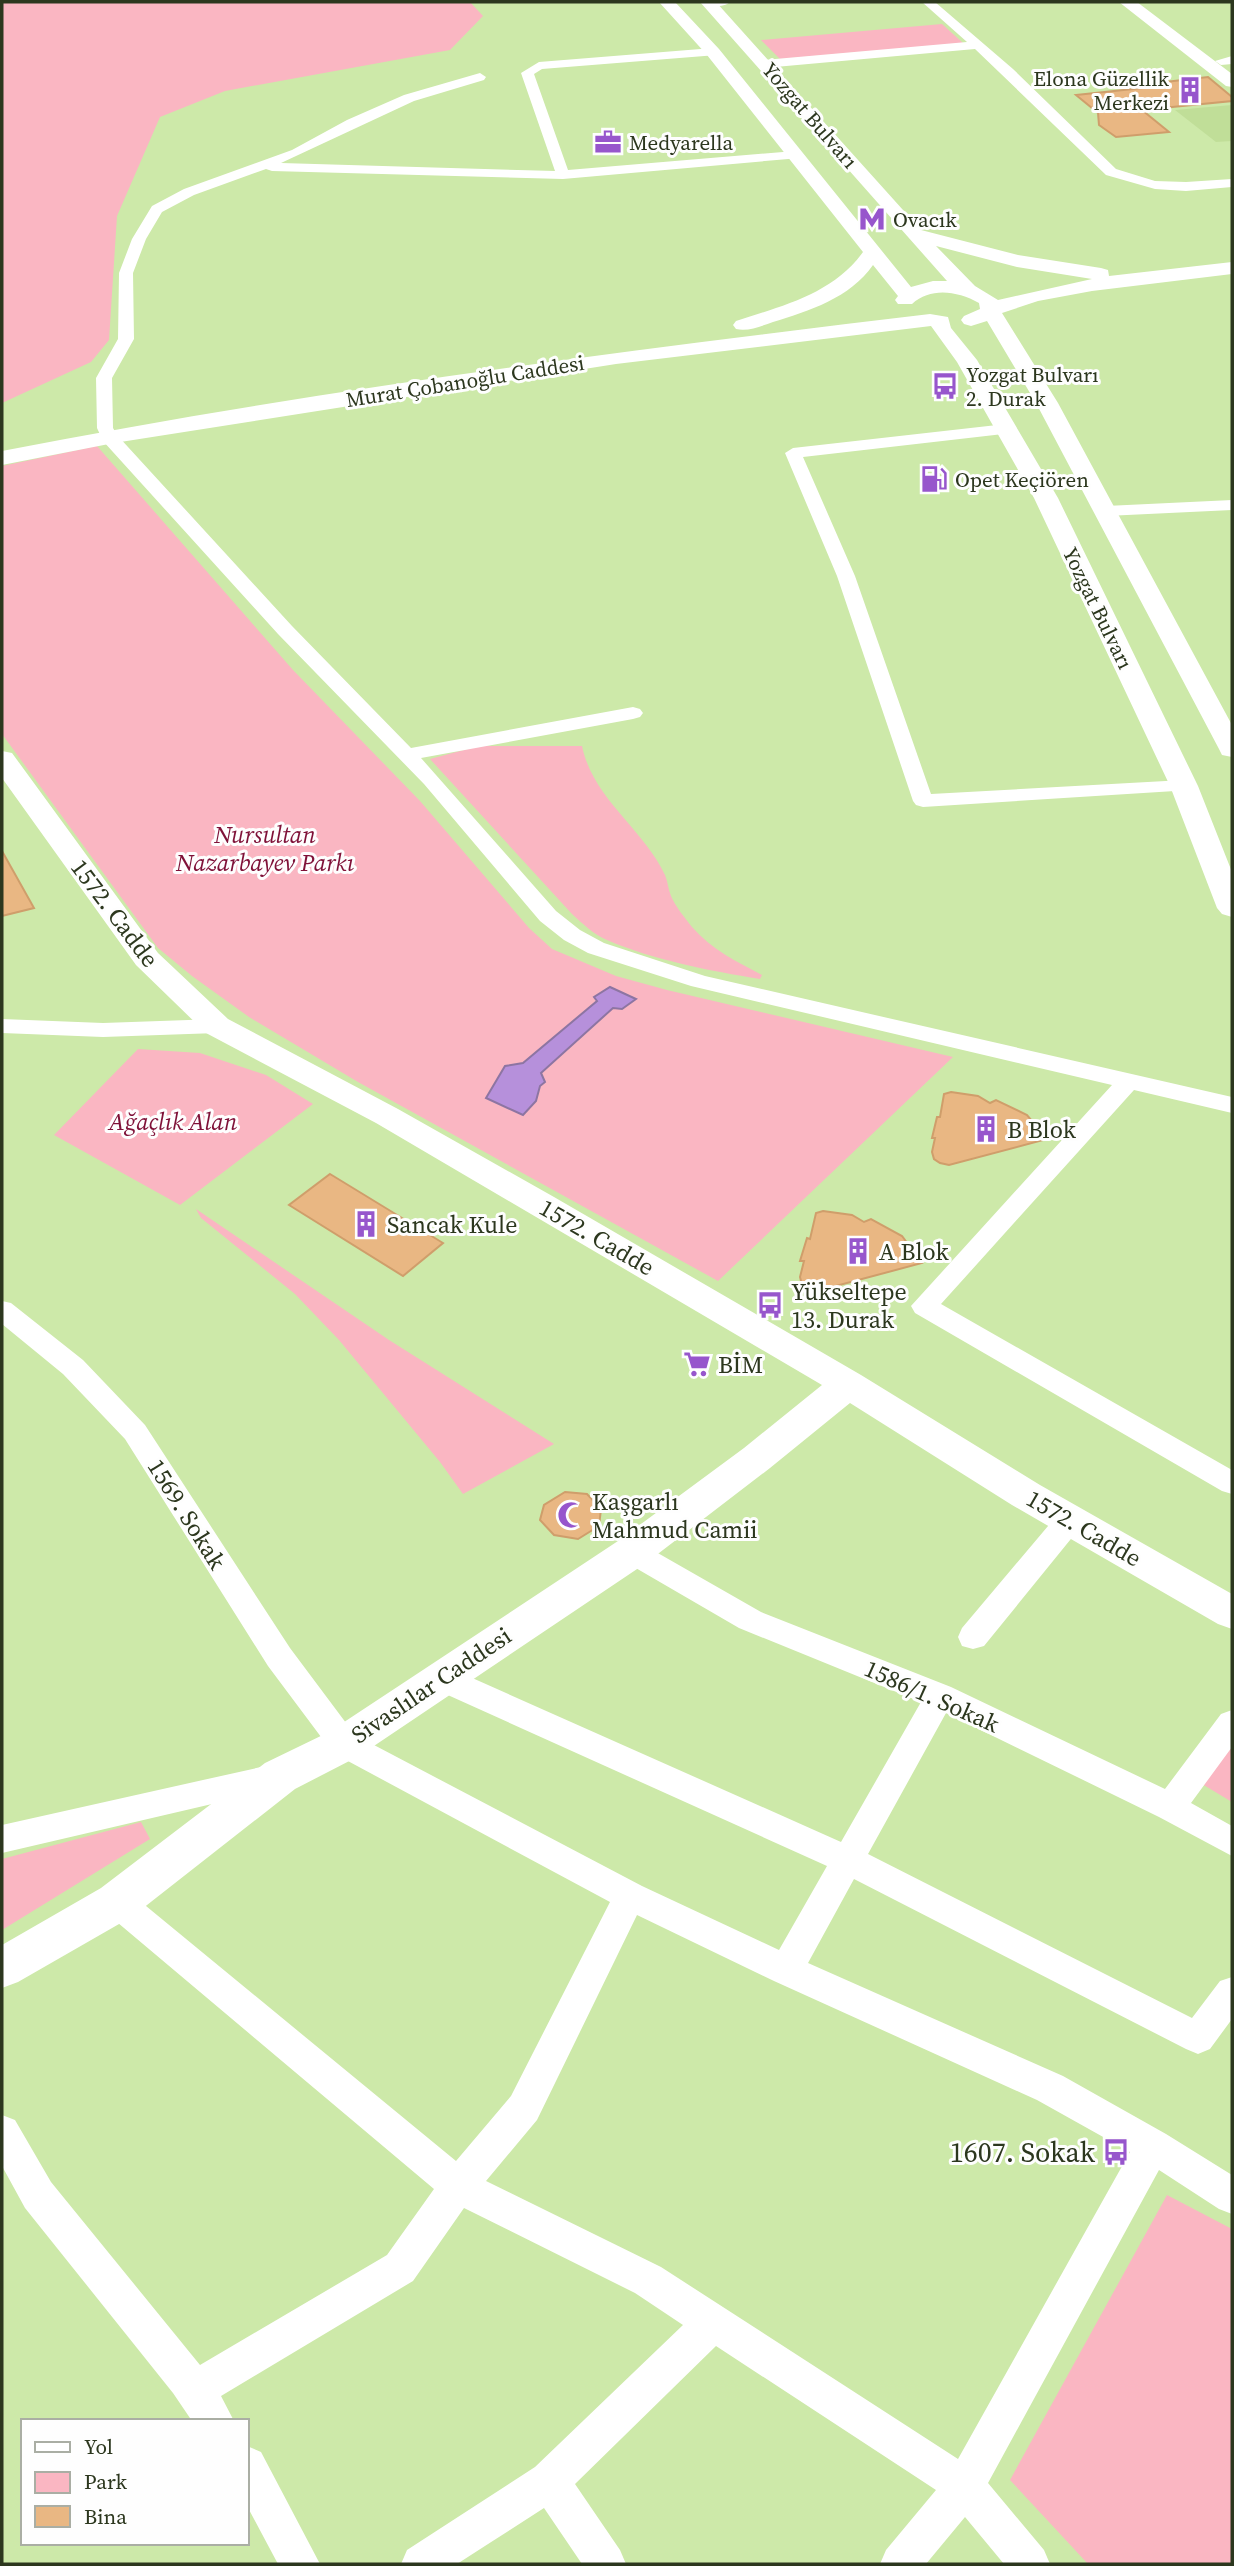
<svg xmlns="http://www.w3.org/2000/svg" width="1234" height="2566" viewBox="0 0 1234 2566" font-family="'Source Serif 4',serif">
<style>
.built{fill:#c0de98}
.green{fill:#fab6c2}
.water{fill:#b690db;stroke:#8d75a2;stroke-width:2}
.building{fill:#e9b783;stroke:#cf9e6b;stroke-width:2}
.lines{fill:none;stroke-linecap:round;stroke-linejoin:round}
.minor{fill:#fff;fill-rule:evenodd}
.major{fill:#fff;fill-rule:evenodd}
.labels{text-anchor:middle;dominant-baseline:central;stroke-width:6;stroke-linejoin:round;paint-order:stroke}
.far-poi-label{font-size:21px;fill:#2c371e;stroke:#fefefe;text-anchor:start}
.far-street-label{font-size:21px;fill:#2c371e;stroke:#fefefe}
.park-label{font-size:24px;font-style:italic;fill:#7f1138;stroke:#fefefe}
.street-label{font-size:24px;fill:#2c371e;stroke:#fefefe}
.poi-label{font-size:24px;fill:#2c371e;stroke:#fefefe;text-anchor:start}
.near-poi-label{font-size:28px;fill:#2c371e;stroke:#fefefe;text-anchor:end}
</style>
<rect width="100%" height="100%" fill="#cde9a9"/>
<path class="built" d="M1232 105V141L1216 142 1175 110Z"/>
<path class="green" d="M2 2H470L483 16 450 50 225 91 160 117 117 216 109 340 91 362 2 403Z
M942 24 963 43 780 59 761 40Z
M97 446 293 670 420 801 529 928 552 949 616 976 667 990 953 1057 718 1281 358 1082 249 1017 192 976 158 948 2 734V466Z
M479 746H582C593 799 643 828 665 875 668 882 668 889 671 896 675 906 685 918 692 927 711 949 737 962 762 975L760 979C711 971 653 960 607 940 594 935 582 923 572 914L430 759Z
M138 1049 200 1053 266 1075 313 1104 180 1205 54 1135Z
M196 1209 389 1340 554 1444 463 1494 440 1462 339 1340 295 1294 201 1218Z
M1232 1747V1802L1202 1784Z
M141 1822 150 1839 2 1930V1859Z
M1167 2195 1232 2229V2564H1088L1010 2480Z"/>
<path class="water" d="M610 987 636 999 622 1009 613 1008 541 1073 545 1082 540 1086 536 1101 523 1115 486 1098 505 1066 523 1063 597 1001 594 997Z"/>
<path class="building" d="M1208 77 1232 97V101L1142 110 1169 132 1116 137 1099 125 1098 113 1076 95 1152 87 1148 84Z
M2 851 34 908 2 916Z
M951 1092 978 1096 990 1103 996 1100 1027 1115 1047 1139 949 1165 940 1163 934 1159 932 1152 935 1138H932L937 1117H940L944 1094Z
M330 1174 443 1243 403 1276 289 1205Z
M823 1211 852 1215 864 1222 871 1219 902 1236 922 1263 817 1291 808 1290 802 1285 800 1277 804 1261H800L807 1238 810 1239 816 1213Z
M565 1492 587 1494 601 1509 599 1526 578 1539 554 1535 540 1520 544 1505Z"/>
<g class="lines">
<path class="minor" d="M704 2H730C725 7 712 7 705 5Z
M922 2H935L1013 69 1116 169 1155 181 1186 182 1232 179V187L1186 191 1155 189 1106 175 975 49 764 68 758 64 764 60 967 42Z
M713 48 717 49V55L542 69 534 74 568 170 795 151 802 155 800 158 563 179 272 171 266 169 194 195 162 212 146 239 133 273 134 339 112 378 113 428 117 435 292 626 411 748 633 707 640 709 643 713 640 717 633 719 421 758 556 911 580 930 604 943 705 976 1232 1097V1113L1134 1090 941 1304 1232 1470V1494L1222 1491 915 1313 911 1306 1112 1085 691 986 588 953 564 940 540 921 424 784 278 634 103 441 97 428 96 378 118 339 119 273 132 239 152 206 184 189 292 150 347 120 404 95 480 73 486 77 484 80 414 101 281 163 555 171 521 73 539 62Z
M1232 56V64L1221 65 1215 61Z
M1006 424 1014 429 1012 433 803 457 855 576 931 794 1184 780 1191 782 1194 786 1191 790 923 807 916 805 913 801 837 576 785 453 793 448Z
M1232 500V510L1106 516 1097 511 1106 506Z
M2 1019 103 1023 217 1019 225 1021 229 1026 225 1031 217 1033 103 1037 2 1033Z
M2 1301 11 1303 83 1360 145 1425 290 1648 355 1735 642 1886 779 1950 827 1866 430 1687 426 1678 430 1669 441 1665 452 1669 841 1842 921 1702 739 1628 622 1560 617 1552 622 1544 632 1541 642 1544 761 1612 951 1687 1165 1789 1221 1714 1232 1710V1747L1191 1803 1232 1826V1856L1159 1817 946 1713 868 1854 1192 2018 1220 1981 1232 1977V2019L1210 2049 1198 2054 1186 2049 854 1879 808 1963 1063 2076 1166 2134 1232 2175V2214L1219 2209 1159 2170 988 2483 1044 2550 1050 2564H1004L965 2517 926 2564H880L886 2550 936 2490 716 2346 575 2484 620 2550 626 2564H582L544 2508 457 2564H401L407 2550 535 2467 683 2325 635 2293 464 2208 413 2281 221 2396 234 2421H192L173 2393 25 2208 2 2166V2115L15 2120 51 2182 200 2365 387 2255 434 2189 105 1912 100 1902 105 1892 117 1887 129 1892 456 2161 511 2096 610 1902 333 1753 268 1666 125 1439 63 1374 2 1324ZM637 1915 774 1981 1037 2100 1130 2152 958 2459 661 2267 486 2181 537 2120Z
M1069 1510 1079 1513 1083 1521 1079 1529 984 1646 973 1649 962 1646 958 1637 962 1628 1059 1513Z
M270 1765 281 1768 286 1778 281 1788 2 1853V1825Z
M247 2446 261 2452 320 2564H278L247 2506Z"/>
<path class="major" d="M659 2H675L719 49 911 287 933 281H947L700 2H716L921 230 1018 255 1101 268 1108 270 1109 276 1232 262V274L1092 291 1038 301 1002 313 1058 403 1232 725V757L1222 755 1219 749 1036 403 987 321 971 326 964 324 961 320 964 316 980 309 979 303C957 291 931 287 912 304H898L895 300 898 296 873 265C850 298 809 311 773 322 761 326 748 332 736 329L733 325 736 321C782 306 833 294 863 252L707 55ZM936 246 1017 267 1092 279 998 300 975 286Z
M1119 2H1137L1232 74V87L1226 86Z
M930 314 948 317 951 328 977 360 1058 498 1198 786 1232 872V917L1222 914 1217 908 1170 786 1034 498 957 362 931 326 616 364 114 443 2 465V451C308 391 620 351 930 314Z
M2 751 12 753 158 953 228 1019 398 1109 554 1197 861 1375 1040 1485 1232 1594V1629L1218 1624 1012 1505 850 1403 770 1468 646 1563 359 1756 295 1789 133 1916 18 1982 2 1988V1945L101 1888 265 1763 329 1732 618 1541 744 1448 822 1385 376 1123 206 1033 136 965 2 778Z"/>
</g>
<defs>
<symbol id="building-bare" viewBox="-9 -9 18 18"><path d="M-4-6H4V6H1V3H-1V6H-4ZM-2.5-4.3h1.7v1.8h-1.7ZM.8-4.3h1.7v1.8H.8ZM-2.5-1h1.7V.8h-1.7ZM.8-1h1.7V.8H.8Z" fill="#9756cc" stroke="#fefefe" stroke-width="2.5" paint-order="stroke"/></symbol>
<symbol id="office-bare" viewBox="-9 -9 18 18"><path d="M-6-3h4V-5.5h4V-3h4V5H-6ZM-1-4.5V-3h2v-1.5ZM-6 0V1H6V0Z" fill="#9756cc" stroke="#fefefe" stroke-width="2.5" paint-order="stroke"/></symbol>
<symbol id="metro-bare" viewBox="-9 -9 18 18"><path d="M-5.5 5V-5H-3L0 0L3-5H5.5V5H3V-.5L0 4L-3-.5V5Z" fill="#9756cc" stroke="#fefefe" stroke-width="2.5" paint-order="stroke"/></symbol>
<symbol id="bus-bare" viewBox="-9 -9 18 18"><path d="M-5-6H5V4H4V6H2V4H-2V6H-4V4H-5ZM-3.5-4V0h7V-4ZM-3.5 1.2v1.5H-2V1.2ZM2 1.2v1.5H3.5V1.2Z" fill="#9756cc" stroke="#fefefe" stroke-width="2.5" paint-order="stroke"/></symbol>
<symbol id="fuel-bare" viewBox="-9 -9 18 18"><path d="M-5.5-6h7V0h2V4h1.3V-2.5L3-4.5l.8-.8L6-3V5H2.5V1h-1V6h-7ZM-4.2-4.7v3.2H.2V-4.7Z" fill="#9756cc" stroke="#fefefe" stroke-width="2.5" paint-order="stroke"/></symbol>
<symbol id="supermarket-bare" viewBox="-9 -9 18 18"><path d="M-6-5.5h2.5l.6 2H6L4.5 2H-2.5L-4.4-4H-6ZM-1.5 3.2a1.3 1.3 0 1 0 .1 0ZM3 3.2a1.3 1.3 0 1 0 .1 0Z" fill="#9756cc" stroke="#fefefe" stroke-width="2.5" paint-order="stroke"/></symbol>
<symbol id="mosque-bare" viewBox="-9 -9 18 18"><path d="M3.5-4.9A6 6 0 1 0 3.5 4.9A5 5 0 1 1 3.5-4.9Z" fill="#9756cc" stroke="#fefefe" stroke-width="2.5" paint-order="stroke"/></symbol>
</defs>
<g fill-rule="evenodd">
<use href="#building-bare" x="1171" y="71" width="38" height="38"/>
<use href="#office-bare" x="589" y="123" width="38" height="38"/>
<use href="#metro-bare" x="853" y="200" width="38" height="38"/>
<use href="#bus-bare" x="926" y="367" width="38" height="38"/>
<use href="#fuel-bare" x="915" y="460" width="38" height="38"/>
<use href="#building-bare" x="967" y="1110" width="38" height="38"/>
<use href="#building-bare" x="347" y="1205" width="38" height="38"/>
<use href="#building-bare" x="839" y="1232" width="38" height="38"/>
<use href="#bus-bare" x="751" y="1286" width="38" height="38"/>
<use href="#supermarket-bare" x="678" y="1345" width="38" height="38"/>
<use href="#mosque-bare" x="552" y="1496" width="38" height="38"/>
<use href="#bus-bare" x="1097" y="2133" width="38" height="38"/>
</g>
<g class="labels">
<g class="far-poi-label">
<text x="1169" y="78" text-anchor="end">Elona Güzellik<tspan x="1169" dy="24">Merkezi</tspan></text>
<text x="629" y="142">Medyarella</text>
<text x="893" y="219">Ovacık</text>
<text x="966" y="374">Yozgat Bulvarı<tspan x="966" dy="24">2. Durak</tspan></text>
<text x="955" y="479">Opet Keçiören</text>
</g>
<g class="far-street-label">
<text transform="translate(810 115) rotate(49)">Yozgat Bulvarı</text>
<text transform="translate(465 381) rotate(-9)">Murat Çobanoğlu Caddesi</text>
<text transform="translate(1098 608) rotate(64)">Yozgat Bulvarı</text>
</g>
<g class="park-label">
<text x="265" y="834">Nursultan<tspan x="265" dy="28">Nazarbayev Parkı</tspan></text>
<text x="173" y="1121">Ağaçlık Alan</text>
</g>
<g class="street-label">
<text transform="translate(115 913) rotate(53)">1572. Cadde</text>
<text transform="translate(597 1237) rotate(30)">1572. Cadde</text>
<text transform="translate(187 1514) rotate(58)">1569. Sokak</text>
<text transform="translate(1084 1528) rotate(30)">1572. Cadde</text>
<text transform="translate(431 1685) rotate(-34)">Sivaslılar Caddesi</text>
<text transform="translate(932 1696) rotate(24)">1586/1. Sokak</text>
</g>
<g class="poi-label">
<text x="1007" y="1129">B Blok</text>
<text x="387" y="1224">Sancak Kule</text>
<text x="879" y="1251">A Blok</text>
<text x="791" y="1291">Yükseltepe<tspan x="791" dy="28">13. Durak</tspan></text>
<text x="718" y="1364">BİM</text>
<text x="592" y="1501">Kaşgarlı<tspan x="592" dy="28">Mahmud Camii</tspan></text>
</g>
<g class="near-poi-label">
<text x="1095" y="2152">1607. Sokak</text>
</g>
</g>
<rect width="1234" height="2566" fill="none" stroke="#2c371e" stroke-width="7"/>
<rect x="21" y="2419" width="228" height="126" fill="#fefefe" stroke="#aaaea4" stroke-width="2"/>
<rect x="35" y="2442" width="35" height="10" fill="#ffffff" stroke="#aaaea4" stroke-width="2"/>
<text x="84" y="2454" font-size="21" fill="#2c371e">Yol</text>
<rect x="35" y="2472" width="35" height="21" fill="#fab6c2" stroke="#aaaea4" stroke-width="2"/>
<text x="84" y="2489" font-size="21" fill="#2c371e">Park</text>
<rect x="35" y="2506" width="35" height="21" fill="#e9b783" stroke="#aaaea4" stroke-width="2"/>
<text x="84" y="2524" font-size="21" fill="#2c371e">Bina</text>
</svg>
